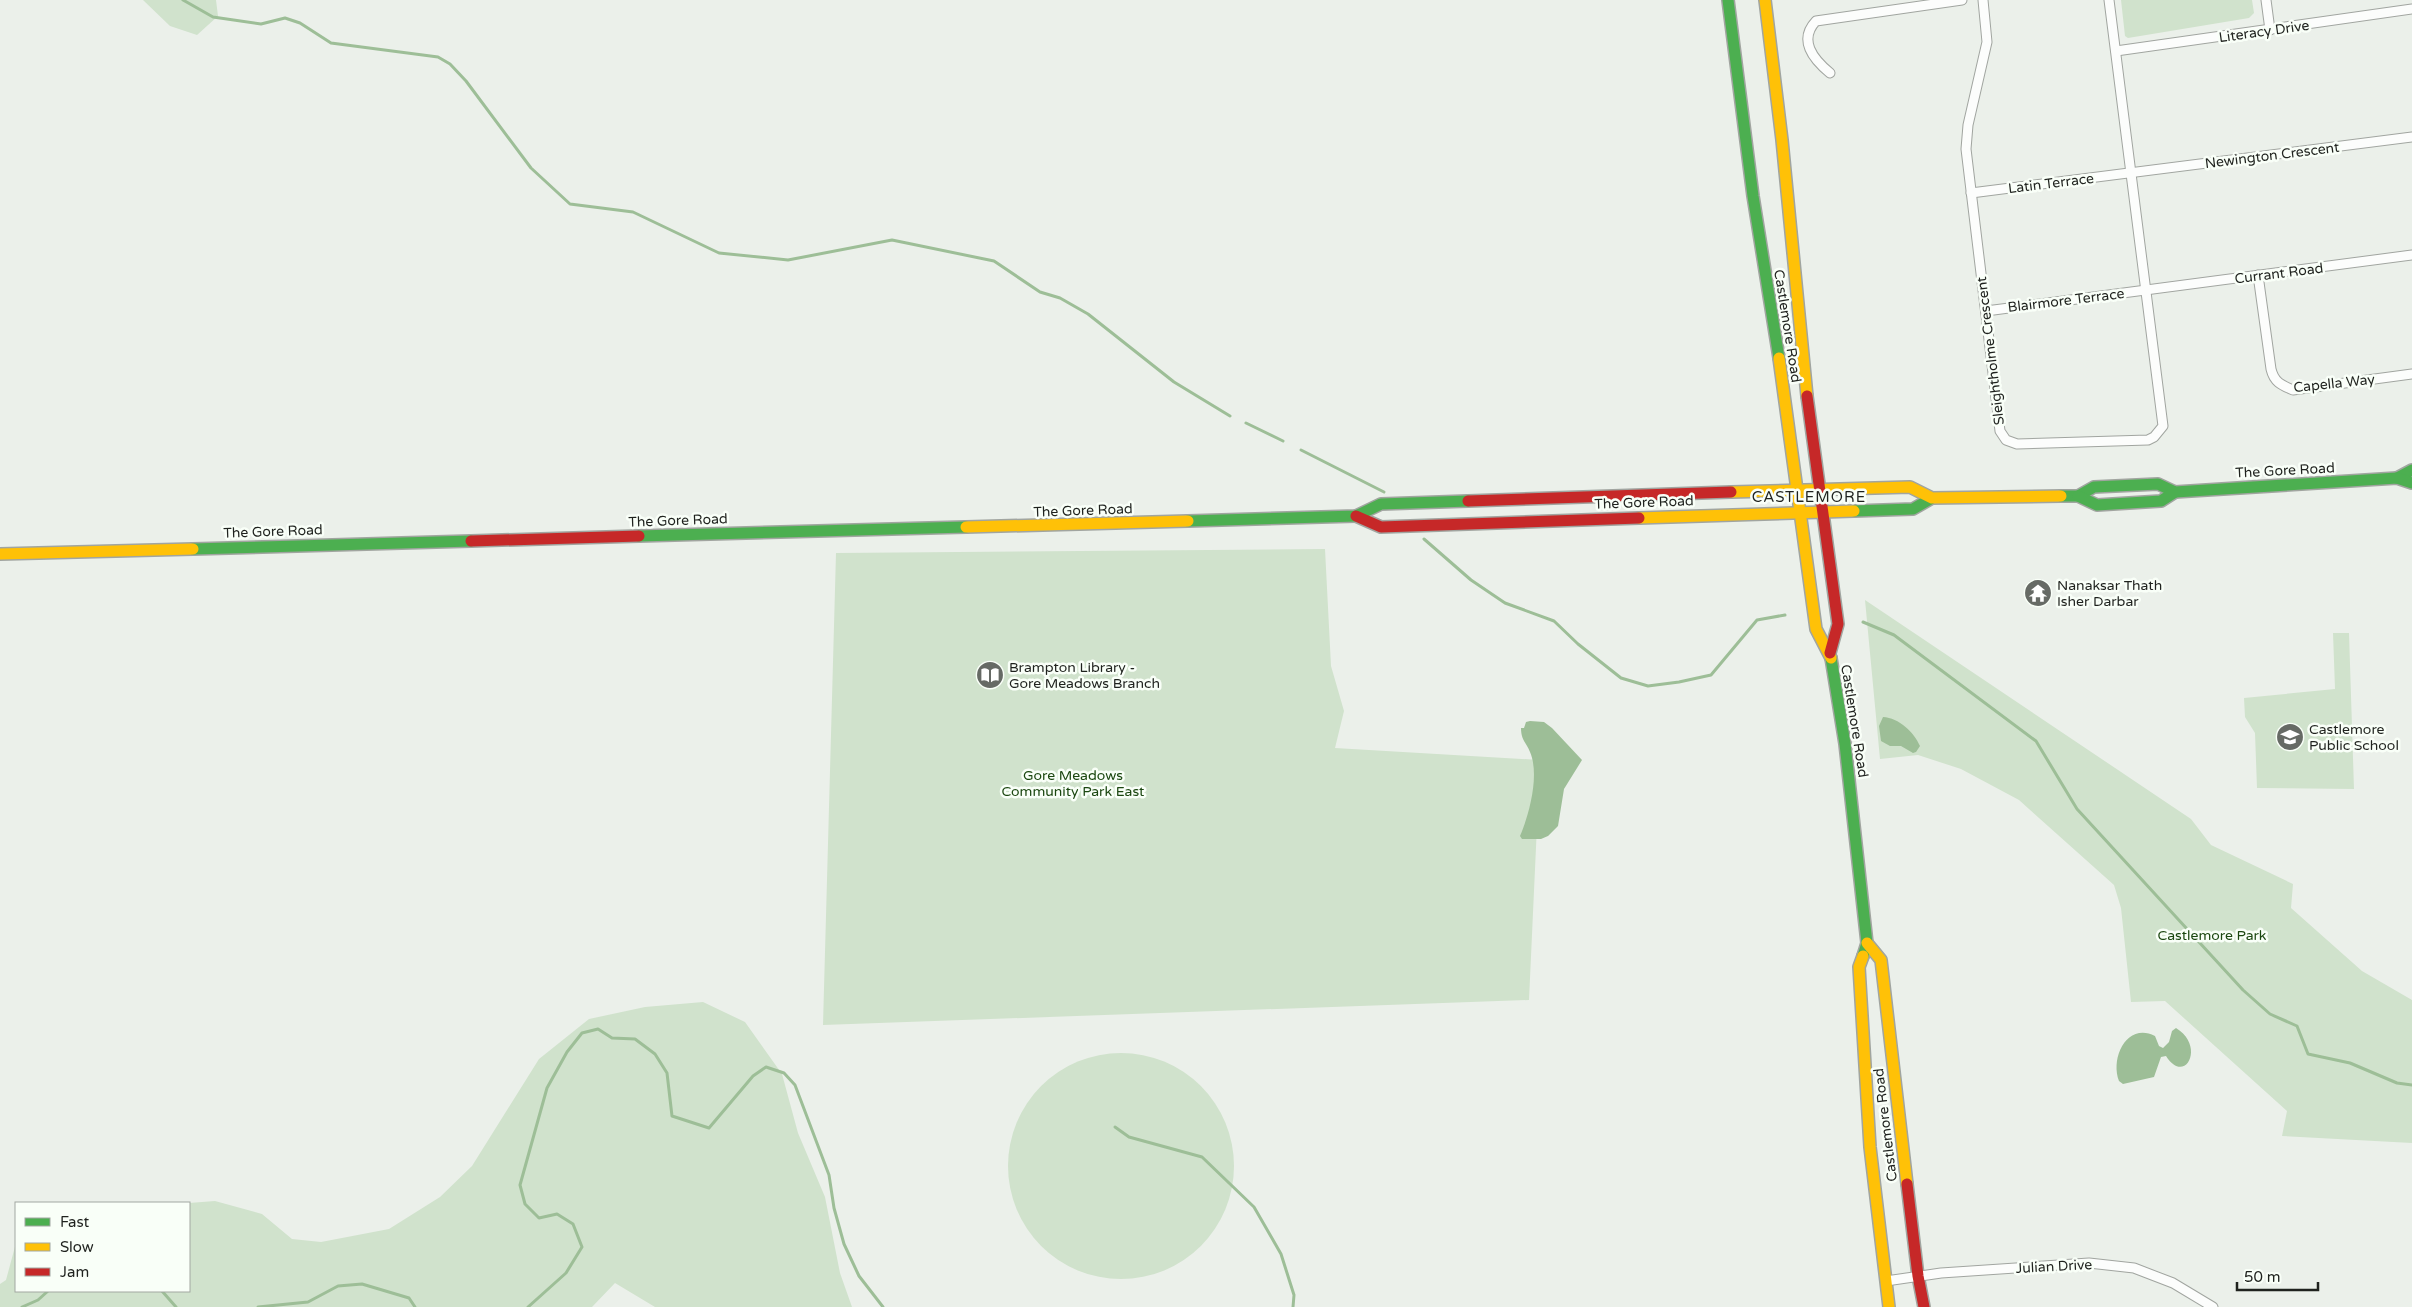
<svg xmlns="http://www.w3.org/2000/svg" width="2412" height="1307" viewBox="0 0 2412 1307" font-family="'Varela Round',sans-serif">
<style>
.green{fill:#d0e2cc}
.water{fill:#9dbe97}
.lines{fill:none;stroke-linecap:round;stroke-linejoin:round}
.stream{stroke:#9dbe97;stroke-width:3}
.street-casing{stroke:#a1a5a0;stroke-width:11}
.fast-casing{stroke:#a1a5a0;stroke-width:14}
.slow-casing{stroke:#a1a5a0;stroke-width:14}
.jam-casing{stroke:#a1a5a0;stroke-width:14}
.street{stroke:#fcfdfc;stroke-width:9}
.fast{stroke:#4caf50;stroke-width:11}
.slow{stroke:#ffc107;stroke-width:11}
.jam{stroke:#c62828;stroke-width:11}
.labels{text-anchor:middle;stroke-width:5;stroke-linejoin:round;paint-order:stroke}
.street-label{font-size:14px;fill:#1f221e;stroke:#f9fff8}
.poi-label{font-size:14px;fill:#1f221e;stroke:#f9fff8;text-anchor:start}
.park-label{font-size:14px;fill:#1b4710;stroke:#f9fff8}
.neighbourhood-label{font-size:15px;letter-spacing:1px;fill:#1f221e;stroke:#f9fff8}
</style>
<rect width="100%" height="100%" fill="#ebf0ea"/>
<g class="green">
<polygon points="143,0 216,0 218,16 197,35 170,26"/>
<polygon points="2121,0 2252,0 2254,13 2249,18 2128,38 2125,36"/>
<polygon points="1325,549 1331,666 1344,711 1335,748 1540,760 1529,1000 823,1025 836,553"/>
<polygon points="1865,600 2191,819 2211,845 2293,884 2291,908 2362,971 2412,1000 2412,1143 2282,1136 2287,1111 2165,1001 2131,1002 2121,908 2114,885 2019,800 1961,769 1918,755 1880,759"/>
<polygon points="2333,633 2349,633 2354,789 2257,788 2255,733 2245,717 2244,698 2335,689"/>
<polygon points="703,1002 745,1022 782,1074 798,1133 825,1197 840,1273 852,1307 655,1307 615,1283 592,1307 0,1307 0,1284 6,1280 16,1243 16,1291 189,1291 189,1203 215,1201 262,1214 292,1239 321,1242 389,1229 440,1197 472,1166 539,1059 589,1019 645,1007"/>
<circle cx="1121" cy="1166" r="113"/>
</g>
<g class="water">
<path d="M1883,717C1899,718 1914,732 1920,746L1916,752L1913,753L1901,746H1890L1881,741L1879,726Z"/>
<path d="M1530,721L1544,722L1552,728L1582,760L1564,789L1558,826L1548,836L1541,839H1522L1520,836C1529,815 1540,775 1530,752C1526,742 1521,740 1521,728H1524L1526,722Z"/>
<path d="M2176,1028C2206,1046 2185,1086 2166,1056L2161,1057L2154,1077L2123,1084L2119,1081C2110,1058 2127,1022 2155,1036L2159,1046L2163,1048L2169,1042L2172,1031Z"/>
</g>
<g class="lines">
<g class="stream">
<polyline points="183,0 213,17 261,24 285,18 300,23 331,43 438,57 450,64 466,81 531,168 570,204 633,212 719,253 788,260 892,240 994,261 1040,292 1060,298 1088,314 1174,382 1230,416"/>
<polyline points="1246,423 1283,441"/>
<polyline points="1301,450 1384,492"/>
<polyline points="1424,539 1471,580 1505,603 1554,621 1578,644 1621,678 1648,686 1679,682 1711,675 1757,620 1785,615"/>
<polyline points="1863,622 1894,635 2036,741 2077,809 2243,990 2270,1014 2297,1026 2308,1054 2350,1063 2397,1083 2412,1085"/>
<polyline points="1115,1127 1129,1137 1202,1157 1254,1207 1281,1254 1294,1295 1293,1307"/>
<polyline points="162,1291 176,1307"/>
<polyline points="22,1307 38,1300 48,1291"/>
<polyline points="258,1307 308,1302 338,1286 362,1284 409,1298 415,1307"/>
<polyline points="528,1307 566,1273 582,1247 573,1224 557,1214 539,1218 525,1204 520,1185 547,1088 567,1052 582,1033 598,1029 612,1038 635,1039 655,1054 667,1073 672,1116 709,1128 753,1076 766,1067 784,1073 795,1085 829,1175 834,1208 844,1244 859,1276 883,1307"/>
</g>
<g class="street-casing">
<g id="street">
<polyline points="1983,0 1987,42 1968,125 1966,149 2000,431 2006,440 2017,444 2148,440 2154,437 2163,426 2109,0"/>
<polyline points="2266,0 2270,30"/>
<polyline points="2116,51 2412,9"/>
<path d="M1830,73C1813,59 1798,40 1816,21L1962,0"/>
<polyline points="1971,193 2412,137"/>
<path d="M2258,275L2271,369C2274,382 2281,385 2293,390L2412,374"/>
<polyline points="1986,311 2412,255"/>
<polyline points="1886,1281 1941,1273 2089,1263 2134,1268 2173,1283 2213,1307"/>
</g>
</g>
<g class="fast-casing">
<g id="fast">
<polyline points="1728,0 1753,196 1779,358"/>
<polyline points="2397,478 2412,470"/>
<polyline points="2061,496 2078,496 2094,487 2158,484 2175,492 2397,478 2412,483"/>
<polyline points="2078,496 2097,505 2161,501 2175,492"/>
<polyline points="1854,511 1913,509 1932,498"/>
<polyline points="1188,521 1356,516 1381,504 1468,501"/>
<polyline points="639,536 966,527"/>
<polyline points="193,549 471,541"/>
<polyline points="1831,658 1845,744 1867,943 1863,956"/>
</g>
</g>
<g class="slow-casing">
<g id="slow">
<polyline points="1765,0 1782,140 1807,396"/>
<polyline points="1779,358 1816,629 1831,658"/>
<polyline points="1731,492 1910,487 1932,498 2061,496"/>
<polyline points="1639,518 1854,511"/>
<polyline points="966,527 1188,521"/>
<polyline points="0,554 193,549"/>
<polyline points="1867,943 1881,960 1907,1184"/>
<polyline points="1863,956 1859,967 1870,1147 1889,1307"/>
</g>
</g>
<g class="jam-casing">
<g id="jam">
<polyline points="1807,396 1838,624 1830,653"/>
<polyline points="1468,501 1731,492"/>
<polyline points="1356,516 1381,527 1639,518"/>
<polyline points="471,541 639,536"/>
<polyline points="1907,1184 1918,1276 1924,1307"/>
</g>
</g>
<use href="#street" class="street"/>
<use href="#fast" class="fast"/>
<use href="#slow" class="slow"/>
<use href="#jam" class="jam"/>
</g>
<defs>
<g id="temple-disc" transform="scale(1.4375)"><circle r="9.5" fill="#666a65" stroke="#f9fff8"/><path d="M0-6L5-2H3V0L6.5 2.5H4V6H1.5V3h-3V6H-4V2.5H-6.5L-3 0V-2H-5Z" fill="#fff"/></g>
<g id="library-disc" transform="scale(1.4375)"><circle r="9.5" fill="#666a65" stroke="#f9fff8"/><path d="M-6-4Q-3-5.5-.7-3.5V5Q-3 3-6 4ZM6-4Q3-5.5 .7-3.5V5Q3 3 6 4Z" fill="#fff"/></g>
<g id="school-disc" transform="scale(1.4375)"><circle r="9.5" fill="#666a65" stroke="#f9fff8"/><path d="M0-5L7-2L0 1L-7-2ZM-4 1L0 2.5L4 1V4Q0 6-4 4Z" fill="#fff"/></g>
</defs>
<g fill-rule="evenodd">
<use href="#temple-disc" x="2038" y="593"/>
<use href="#library-disc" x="990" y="675"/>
<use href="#school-disc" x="2290" y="737"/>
</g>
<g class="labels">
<g class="street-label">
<text transform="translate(2264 31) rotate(-8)" y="5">Literacy Drive</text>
<text transform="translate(2272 155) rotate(-7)" y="5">Newington Crescent</text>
<text transform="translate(2051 183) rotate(-7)" y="5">Latin Terrace</text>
<text transform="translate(2279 273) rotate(-7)" y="5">Currant Road</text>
<text transform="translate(2066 300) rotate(-7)" y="5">Blairmore Terrace</text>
<text transform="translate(1788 326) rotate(81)" y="5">Castlemore Road</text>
<text transform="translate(1990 351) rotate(-97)" y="5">Sleightholme Crescent</text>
<text transform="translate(2334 383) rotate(-6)" y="5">Capella Way</text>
<text transform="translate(2285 470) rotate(-3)" y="5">The Gore Road</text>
<text transform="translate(1644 502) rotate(-2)" y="5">The Gore Road</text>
<text transform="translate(1083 510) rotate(-2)" y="5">The Gore Road</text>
<text transform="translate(678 520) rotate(-2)" y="5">The Gore Road</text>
<text transform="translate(273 531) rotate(-2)" y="5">The Gore Road</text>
<text transform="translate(1855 721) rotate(81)" y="5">Castlemore Road</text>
<text transform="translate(1885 1125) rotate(-97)" y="5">Castlemore Road</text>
<text transform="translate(2054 1266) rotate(-3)" y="5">Julian Drive</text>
</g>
<g class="poi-label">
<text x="2057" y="590">Nanaksar Thath<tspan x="2057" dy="16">Isher Darbar</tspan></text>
<text x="1009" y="672">Brampton Library -<tspan x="1009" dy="16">Gore Meadows Branch</tspan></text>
<text x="2309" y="734">Castlemore<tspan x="2309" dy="16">Public School</tspan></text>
</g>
<g class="park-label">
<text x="1073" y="780">Gore Meadows<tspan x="1073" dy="16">Community Park East</tspan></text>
<text x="2212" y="940">Castlemore Park</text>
</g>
<g class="neighbourhood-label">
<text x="1809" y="502">CASTLEMORE</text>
</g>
</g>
<rect x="15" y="1202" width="175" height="90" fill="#f9fff8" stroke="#a2a7a1"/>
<rect x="25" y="1218" width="25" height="8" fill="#4caf50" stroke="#a2a7a1"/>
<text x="60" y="1227" font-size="15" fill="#1f221e">Fast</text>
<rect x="25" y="1243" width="25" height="8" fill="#ffc107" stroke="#a2a7a1"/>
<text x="60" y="1252" font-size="15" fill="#1f221e">Slow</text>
<rect x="25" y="1268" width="25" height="8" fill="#c62828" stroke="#a2a7a1"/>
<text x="60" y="1277" font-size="15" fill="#1f221e">Jam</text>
<path d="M2237 1282v8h81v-8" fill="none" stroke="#1f221e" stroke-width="2.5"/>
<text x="2244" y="1282" font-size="15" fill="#1f221e" stroke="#f9fff8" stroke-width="4" paint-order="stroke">50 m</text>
</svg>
